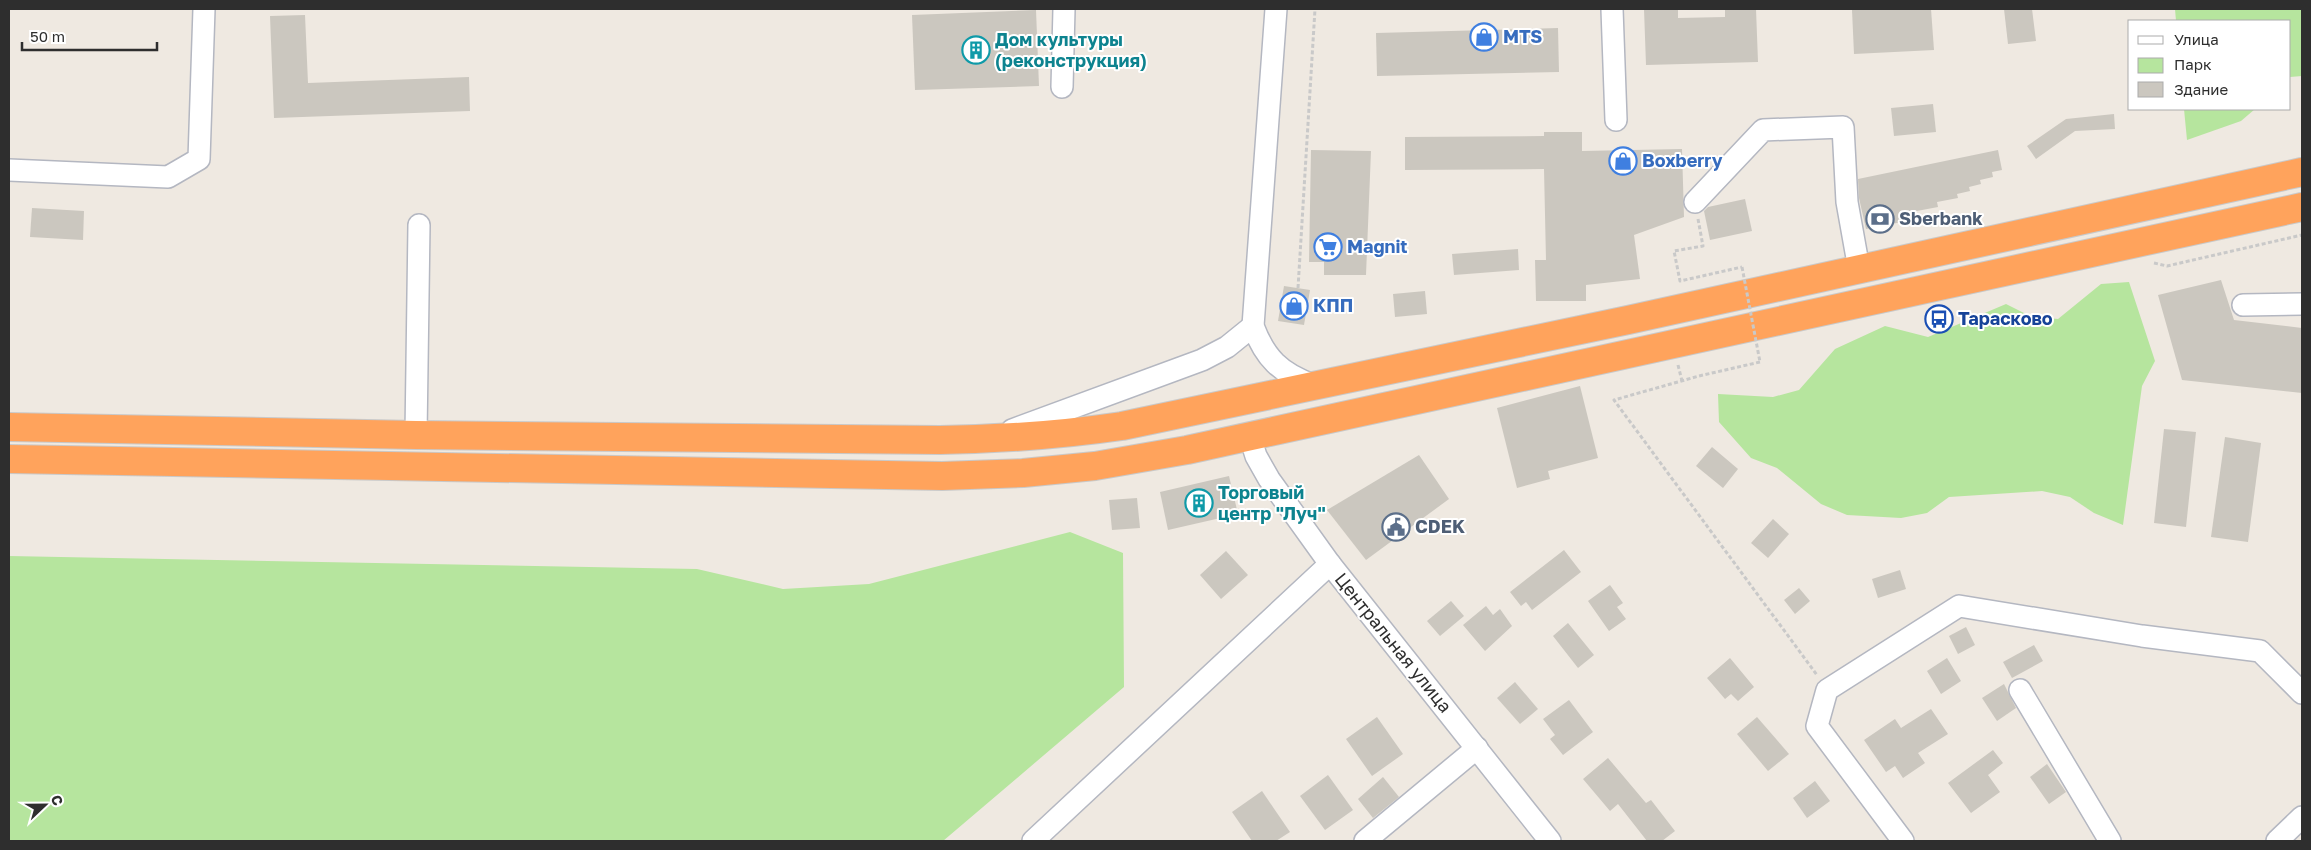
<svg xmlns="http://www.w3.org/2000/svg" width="2311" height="850" viewBox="0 0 2311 850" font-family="'Golos Text',sans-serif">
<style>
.green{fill:#b6e59e}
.building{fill:#cbc7bf}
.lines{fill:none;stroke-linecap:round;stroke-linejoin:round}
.minor-casing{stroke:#b4b7c1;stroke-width:24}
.highway-casing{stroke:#c9c9c9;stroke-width:30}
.path{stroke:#c9c9c9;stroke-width:3;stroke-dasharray:4 2.5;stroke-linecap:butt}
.minor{stroke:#fff;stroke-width:21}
.highway{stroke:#ffa35c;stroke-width:28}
.path-bridge{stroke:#c9c9c9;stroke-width:3;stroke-dasharray:4 2.5;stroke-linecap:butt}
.labels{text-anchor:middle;stroke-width:4;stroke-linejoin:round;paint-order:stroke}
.shop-label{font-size:18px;font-weight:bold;fill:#366cbe;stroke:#fff;text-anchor:start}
.culture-label{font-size:18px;font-weight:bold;fill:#0d838f;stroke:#fff;text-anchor:start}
.service-label{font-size:18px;font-weight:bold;fill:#4e5e75;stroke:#fff;text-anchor:start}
.transit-label{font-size:18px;font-weight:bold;fill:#164399;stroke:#fff;text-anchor:start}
.street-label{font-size:18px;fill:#2e2e2e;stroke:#fff}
</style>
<rect width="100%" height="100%" fill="#efe9e1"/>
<g class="green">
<polygon points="2175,9 2302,9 2302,76 2290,77 2290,21 2176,21"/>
<polygon points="2184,109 2255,109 2241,121 2187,140"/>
<polygon points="2129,282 2155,361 2142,386 2123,525 2094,513 2070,497 2042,491 1949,497 1927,513 1901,518 1847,515 1821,504 1777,468 1751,458 1719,422 1718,394 1773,397 1799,390 1835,349 1885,326 1928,337 2006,304 2030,316 2058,319 2101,284"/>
<polygon points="1070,532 1123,553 1124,687 943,841 9,841 9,556 697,569 783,589 869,584"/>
</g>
<g class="building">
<polygon points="1644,9 1678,9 1678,18 1725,17 1725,9 1756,9 1758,62 1646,65"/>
<polygon points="1931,9 1934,50 1854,54 1852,10"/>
<polygon points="2004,9 2032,9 2036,41 2008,44"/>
<polygon points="1036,10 1039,86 915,90 912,15"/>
<polygon points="305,15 308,83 469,77 470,111 274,118 270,16"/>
<polygon points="1558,28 1559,72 1377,76 1376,33"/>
<polygon points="1933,104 1936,132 1894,136 1891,108"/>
<polygon points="2114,114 2115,129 2075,131 2036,159 2027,146 2066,119"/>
<polygon points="1544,132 1582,132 1582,151 1682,149 1684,217 1634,235 1640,279 1586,285 1586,301 1536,301 1535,260 1546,260 1544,169 1405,170 1405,137 1544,136"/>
<polygon points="1311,150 1371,151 1366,275 1324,275 1324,262 1309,262"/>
<polygon points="1998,150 2002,170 1992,172 1993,177 1980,180 1981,184 1969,187 1970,191 1957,194 1958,198 1937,202 1938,207 1901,214 1902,222 1866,229 1859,198 1858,179"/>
<polygon points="1745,199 1752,231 1710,240 1704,211 1708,207"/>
<polygon points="32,208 84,211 83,240 30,237"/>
<polygon points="1518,249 1519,270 1454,275 1452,254"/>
<polygon points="2221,280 2234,320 2302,328 2302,393 2182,380 2158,295"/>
<polygon points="1284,286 1310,290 1304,325 1278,321"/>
<polygon points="1425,291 1427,314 1395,317 1393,294"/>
<polygon points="1580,386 1598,458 1548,471 1550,479 1517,488 1497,408"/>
<polygon points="2164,429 2196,432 2186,527 2154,523"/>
<polygon points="2225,437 2261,443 2248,542 2211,537"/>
<polygon points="1712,447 1738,469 1723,488 1696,466"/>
<polygon points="1419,455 1449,499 1366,560 1327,510"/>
<polygon points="1229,476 1238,514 1168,530 1160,492"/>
<polygon points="1137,498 1140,528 1112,530 1109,500"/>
<polygon points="1773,519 1789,534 1768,558 1751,543"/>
<polygon points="1564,550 1581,572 1532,610 1526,602 1521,606 1510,592"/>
<polygon points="1226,551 1248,575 1221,599 1200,575"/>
<polygon points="1900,570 1906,589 1878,598 1872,579"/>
<polygon points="1610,585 1623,603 1617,607 1626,619 1609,631 1588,601"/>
<polygon points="1799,588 1810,601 1795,614 1784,600"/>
<polygon points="1451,601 1464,616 1440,636 1427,621"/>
<polygon points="1486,606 1493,615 1500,609 1512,626 1485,651 1463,625"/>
<polygon points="1568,623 1594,655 1578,668 1553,636"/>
<polygon points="1966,627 1975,645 1958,654 1949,636"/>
<polygon points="2034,645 2043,661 2012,678 2003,662"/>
<polygon points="1730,658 1754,687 1738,701 1731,694 1725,699 1707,678"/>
<polygon points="1947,658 1961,681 1941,694 1927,671"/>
<polygon points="1515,682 1538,709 1520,724 1497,698"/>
<polygon points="2004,684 2016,708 1997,721 1982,698"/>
<polygon points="1569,700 1593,732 1563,755 1550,739 1555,735 1543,719"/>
<polygon points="1931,709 1948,734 1918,753 1925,763 1903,778 1895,766 1886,772 1864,740 1895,719 1901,728"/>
<polygon points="1377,717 1403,754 1372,776 1346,739"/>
<polygon points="1757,717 1789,754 1768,771 1737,734"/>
<polygon points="1993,750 2003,763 1988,775 2000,792 1971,813 1948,783"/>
<polygon points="1608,758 1646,803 1651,800 1675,831 1662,841 1647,841 1618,804 1610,811 1583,779"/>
<polygon points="2047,764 2066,792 2049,804 2030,777"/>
<polygon points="1328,775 1353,810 1325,830 1300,796"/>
<polygon points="1383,777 1399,797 1373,818 1358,799"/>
<polygon points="1815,781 1830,801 1807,818 1793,798"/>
<polygon points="1262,791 1290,832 1276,841 1252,841 1232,812"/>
</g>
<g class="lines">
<g class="minor-casing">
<g id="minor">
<path d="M1276,9L1253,326C1265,358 1280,373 1313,385"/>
<polyline points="1612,9 1616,120"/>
<polyline points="1062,87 1064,9"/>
<polyline points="9,170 168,177 199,159 204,9"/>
<polyline points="1695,202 1763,130 1843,127 1847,202 1859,269"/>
<polyline points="2243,305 2302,304"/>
<polyline points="1012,430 1202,360 1227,347 1253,326"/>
<polyline points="416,435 419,225"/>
<polyline points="1250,437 1256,456 1269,479 1330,564 1550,841"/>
<polyline points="2020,690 2110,841"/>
<polyline points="1033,841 1330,564"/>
<polyline points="1365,841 1477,748"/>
<polyline points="1903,841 1817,726 1827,690 1959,606 2142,636 2260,651 2302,693"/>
<polyline points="2277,841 2302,817"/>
</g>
</g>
<g class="highway-casing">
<g id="highway">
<path d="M9,427L416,435L940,440C1002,439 1060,435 1122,426L1628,320L2302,172"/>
<polyline points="9,459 942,476 1023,473 1095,466 1187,450 2302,207"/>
</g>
</g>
<g class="path">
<polyline points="1698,219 1703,246 1674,251 1680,281 1742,267"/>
<polyline points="2154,263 2167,266 2302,235"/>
<polyline points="1298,288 1315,9"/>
<polyline points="1760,362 1699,376 1614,400 1817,675"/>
<polyline points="1678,365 1682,381"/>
</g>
<use href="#minor" class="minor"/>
<use href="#highway" class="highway"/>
<polyline class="path-bridge" points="1742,267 1760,362"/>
</g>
<defs>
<g id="shop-ring" transform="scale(1.4375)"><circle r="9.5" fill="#fff" stroke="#3f7fe0" stroke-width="1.5"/><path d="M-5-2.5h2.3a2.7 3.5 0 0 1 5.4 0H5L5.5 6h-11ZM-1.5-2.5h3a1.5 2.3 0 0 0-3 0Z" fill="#3f7fe0"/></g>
<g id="building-ring" transform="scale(1.4375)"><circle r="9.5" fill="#fff" stroke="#0f9aa8" stroke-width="1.5"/><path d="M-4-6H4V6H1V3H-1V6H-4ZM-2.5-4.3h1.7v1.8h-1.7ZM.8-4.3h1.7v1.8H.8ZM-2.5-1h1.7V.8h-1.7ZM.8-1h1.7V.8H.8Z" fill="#0f9aa8"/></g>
<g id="bank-ring" transform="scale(1.4375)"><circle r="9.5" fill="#fff" stroke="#5c6f8a" stroke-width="1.5"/><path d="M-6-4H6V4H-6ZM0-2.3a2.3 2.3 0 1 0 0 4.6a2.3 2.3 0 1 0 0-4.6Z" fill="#5c6f8a"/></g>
<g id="supermarket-ring" transform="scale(1.4375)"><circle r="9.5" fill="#fff" stroke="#3f7fe0" stroke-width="1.5"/><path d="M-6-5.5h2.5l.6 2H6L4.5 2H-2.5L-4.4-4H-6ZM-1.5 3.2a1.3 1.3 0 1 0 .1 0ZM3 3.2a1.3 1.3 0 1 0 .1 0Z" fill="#3f7fe0"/></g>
<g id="bus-ring" transform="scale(1.4375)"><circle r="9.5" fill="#fff" stroke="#1a4fb4" stroke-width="1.5"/><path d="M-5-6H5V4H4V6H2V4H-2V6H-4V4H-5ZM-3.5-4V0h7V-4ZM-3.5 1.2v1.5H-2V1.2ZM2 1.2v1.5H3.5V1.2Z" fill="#1a4fb4"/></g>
<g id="civic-ring" transform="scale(1.4375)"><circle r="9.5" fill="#fff" stroke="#5c6f8a" stroke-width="1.5"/><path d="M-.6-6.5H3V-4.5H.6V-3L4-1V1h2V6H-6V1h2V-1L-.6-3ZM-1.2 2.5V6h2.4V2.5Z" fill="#5c6f8a"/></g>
</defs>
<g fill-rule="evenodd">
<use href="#shop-ring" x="1484" y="37"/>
<use href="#building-ring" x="976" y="50"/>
<use href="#shop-ring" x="1623" y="161"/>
<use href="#bank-ring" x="1880" y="219"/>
<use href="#supermarket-ring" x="1328" y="247"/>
<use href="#shop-ring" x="1294" y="306"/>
<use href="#bus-ring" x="1939" y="319"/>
<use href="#building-ring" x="1199" y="503"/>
<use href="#civic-ring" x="1396" y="527"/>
</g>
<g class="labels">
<g class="shop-label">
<text x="1503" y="43">MTS</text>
<text x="1642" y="167">Boxberry</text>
<text x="1347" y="253">Magnit</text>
<text x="1313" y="312">КПП</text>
</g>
<g class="culture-label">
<text x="995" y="46">Дом культуры<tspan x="995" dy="21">(реконструкция)</tspan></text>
<text x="1218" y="499">Торговый<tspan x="1218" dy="21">центр "Луч"</tspan></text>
</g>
<g class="service-label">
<text x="1899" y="225">Sberbank</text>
<text x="1415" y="533">CDEK</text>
</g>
<g class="transit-label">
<text x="1958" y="325">Тарасково</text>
</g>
<g class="street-label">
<text transform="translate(1393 643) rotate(51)" y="6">Центральная улица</text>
</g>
</g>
<rect width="2311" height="850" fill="none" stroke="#2e2e2e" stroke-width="20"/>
<rect x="2128" y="20" width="162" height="90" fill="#ffffff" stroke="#ababab"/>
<rect x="2138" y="36" width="25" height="8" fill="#ffffff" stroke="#ababab"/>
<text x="2174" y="45" font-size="15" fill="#2e2e2e">Улица</text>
<rect x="2138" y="58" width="25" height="15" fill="#b6e59e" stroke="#ababab"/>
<text x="2174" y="70" font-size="15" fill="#2e2e2e">Парк</text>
<rect x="2138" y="82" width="25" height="15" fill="#cbc7bf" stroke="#ababab"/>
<text x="2174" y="95" font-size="15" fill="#2e2e2e">Здание</text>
<g transform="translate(45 805) rotate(68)" stroke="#ffffff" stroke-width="4" paint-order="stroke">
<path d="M0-4L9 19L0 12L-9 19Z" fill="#2e2e2e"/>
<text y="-8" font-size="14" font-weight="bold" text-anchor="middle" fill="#2e2e2e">С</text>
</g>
<path d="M22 42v8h135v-8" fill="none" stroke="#2e2e2e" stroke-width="2.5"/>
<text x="30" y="42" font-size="15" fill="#2e2e2e" stroke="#ffffff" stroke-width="4" paint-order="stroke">50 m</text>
</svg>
